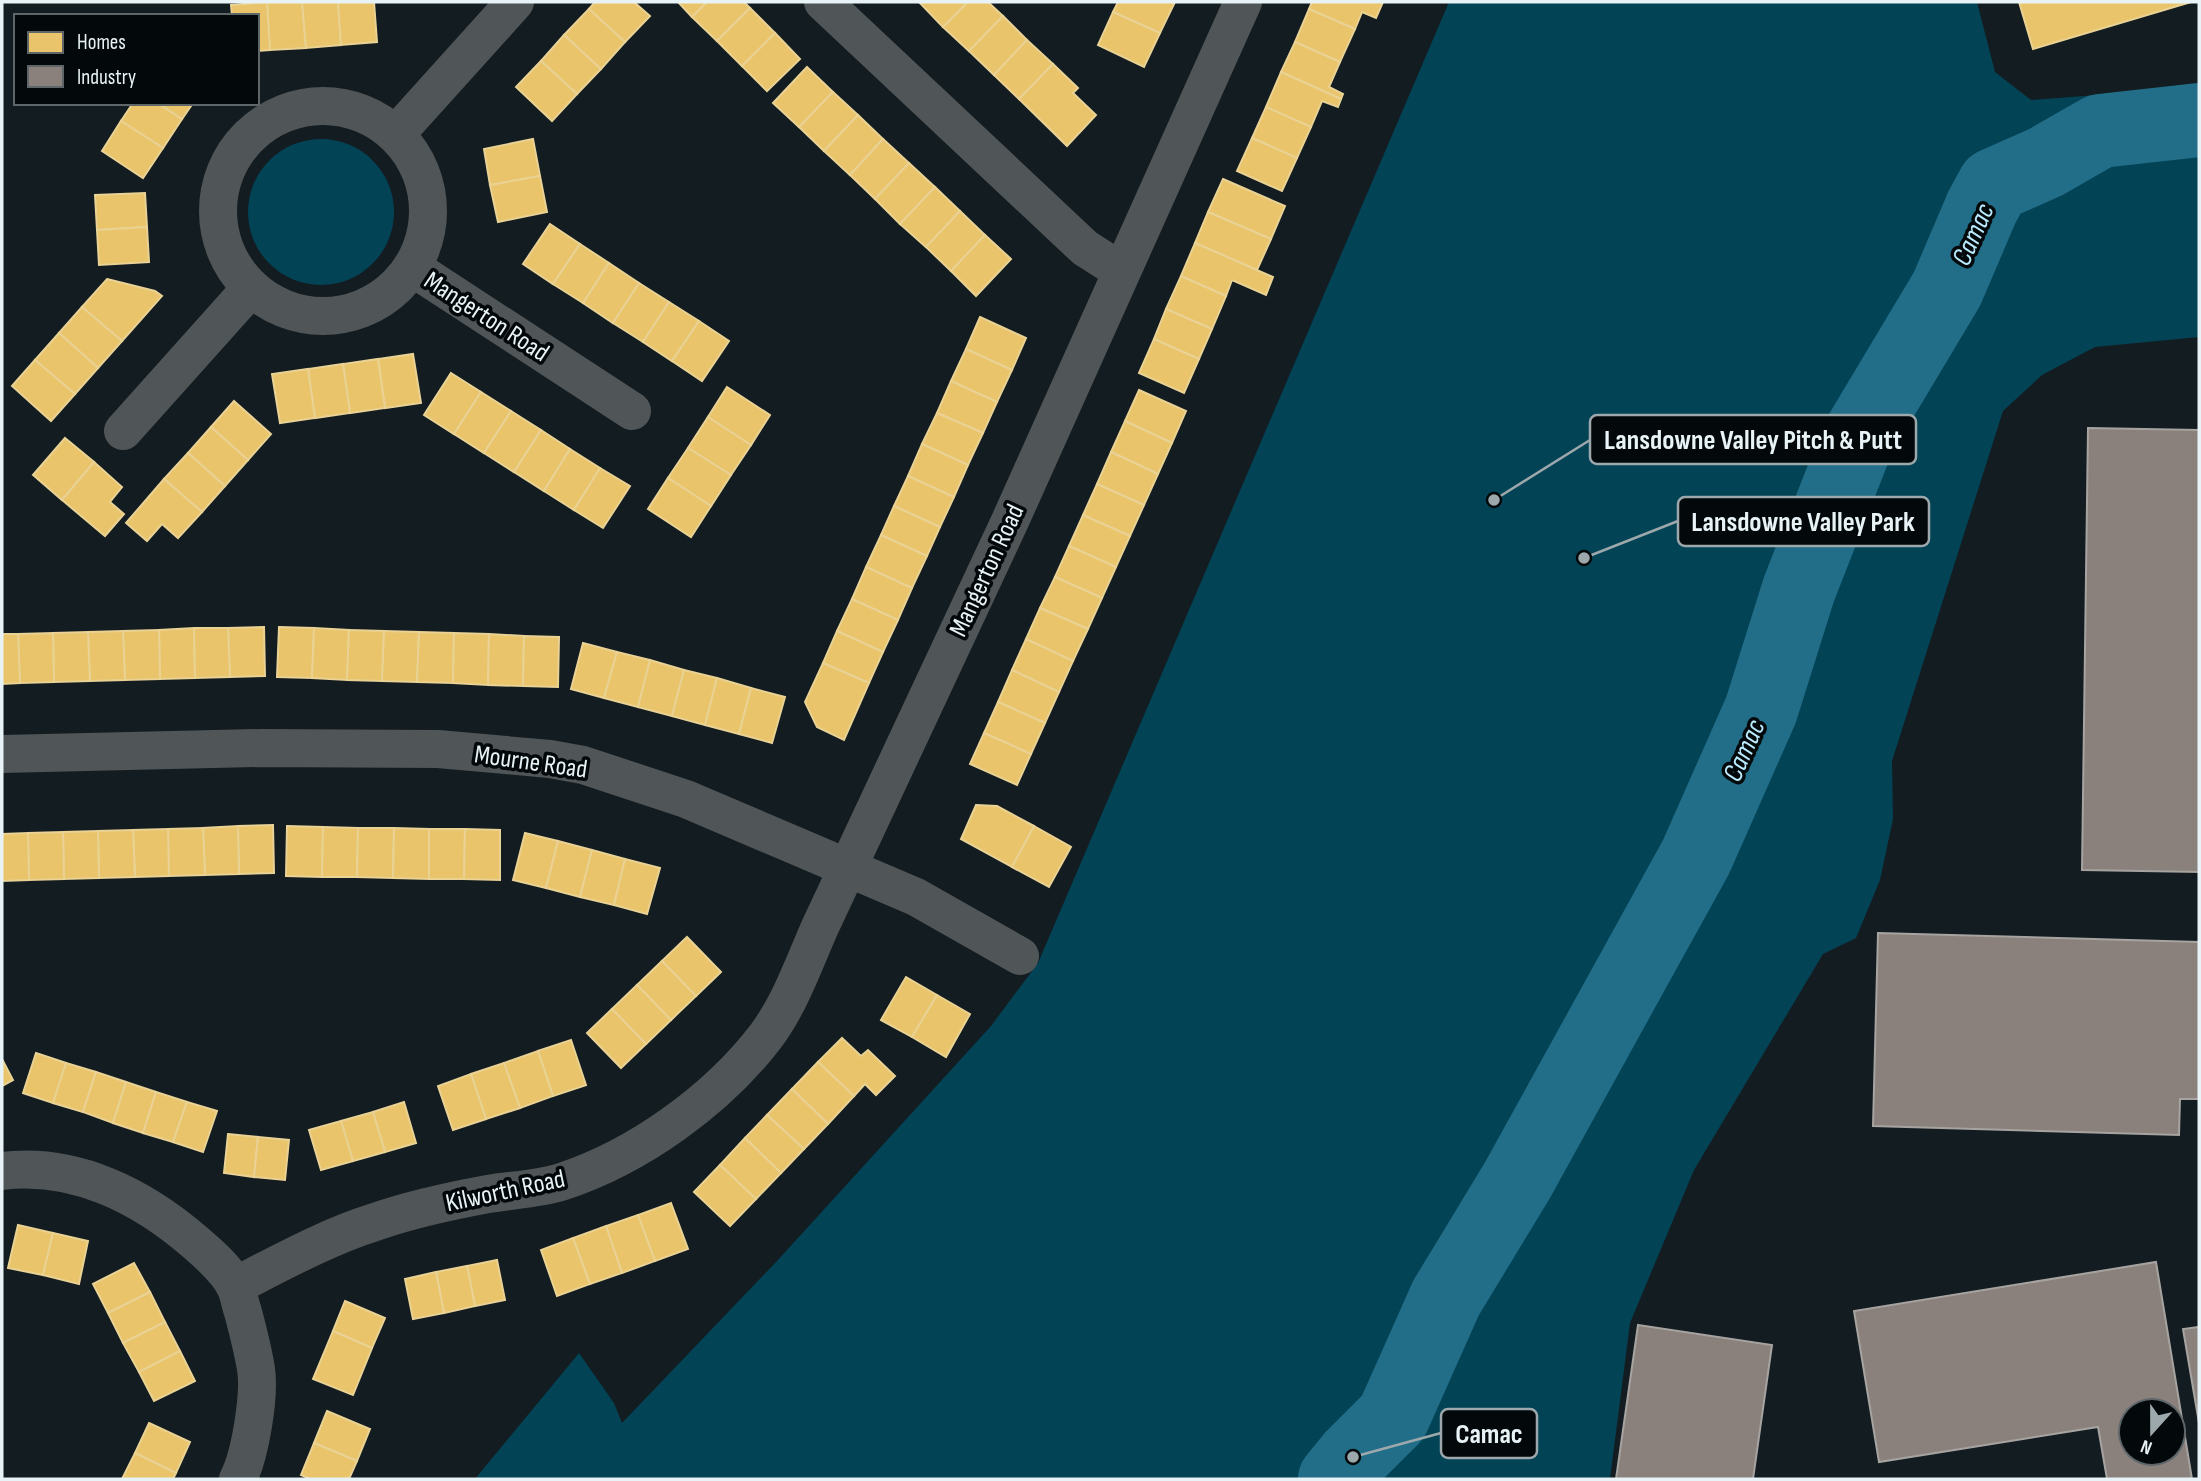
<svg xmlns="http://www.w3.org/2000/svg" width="2201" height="1481" viewBox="0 0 2201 1481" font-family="'Sofia Sans Condensed',sans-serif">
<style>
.green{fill:#034356}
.homes{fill:#e9c46a;stroke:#e9d294;stroke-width:2}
.industry{fill:#8a817c;stroke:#a6a3a1;stroke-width:2;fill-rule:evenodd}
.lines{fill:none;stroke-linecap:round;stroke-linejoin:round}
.river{stroke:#226d87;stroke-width:74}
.minor{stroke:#505557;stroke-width:38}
.labels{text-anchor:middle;stroke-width:7;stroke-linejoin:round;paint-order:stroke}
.street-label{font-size:26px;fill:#e8f3f7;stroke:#03080a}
.water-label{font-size:28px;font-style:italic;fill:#bbebff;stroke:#03080a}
.leader{fill:none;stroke:#9da8ac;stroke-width:2.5}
.callout-dot{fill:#9da8ac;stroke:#03080a;stroke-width:2.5}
.callout{fill:#03080a;stroke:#9da8ac;stroke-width:2.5}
.callout-label{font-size:28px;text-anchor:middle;font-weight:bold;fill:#e8f3f7}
</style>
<rect width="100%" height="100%" fill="#131c20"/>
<g class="green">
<polygon points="1449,2 1977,2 1995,72 2031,100 2199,87 2199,337 2095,347 2042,375 2003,411 1892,761 1893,819 1880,880 1856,938 1823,954 1694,1170 1630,1323 1610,1479 475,1479 579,1353 614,1403 622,1423 777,1261 991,1026 1038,963"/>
<circle cx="321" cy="212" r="73"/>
</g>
<g class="homes">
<polygon points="267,2 302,2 306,48 270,50"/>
<polygon points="267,2 270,50 257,51 257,16 232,16 231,5"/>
<polygon points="302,2 338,2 341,45 306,48"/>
<polygon points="338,2 374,2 377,42 341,45"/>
<polygon points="595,2 634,2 650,16 625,42 589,9"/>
<polygon points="678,2 707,2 692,17"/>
<polygon points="707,2 744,2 750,8 717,41 692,17"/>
<polygon points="919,2 968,2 943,27"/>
<polygon points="968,2 988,2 1003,16 969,51 943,27"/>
<polygon points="1118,2 1175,2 1160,33 1113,12"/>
<polygon points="1312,2 1383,2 1376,18 1362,12 1355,29 1309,9"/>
<polygon points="2019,2 2191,2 2033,49"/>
<polygon points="750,8 775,33 742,66 717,41"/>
<polygon points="589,9 625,42 601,69 564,35"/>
<polygon points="1309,9 1355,29 1340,62 1295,42"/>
<polygon points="1113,12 1160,33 1144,67 1098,45"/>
<polygon points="1003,16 1027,40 994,75 969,51"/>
<polygon points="775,33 800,59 767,91 742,66"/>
<polygon points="564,35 601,69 577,94 541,61"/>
<polygon points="1027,40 1053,64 1019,99 994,75"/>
<polygon points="1295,42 1340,62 1329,87 1343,94 1341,99 1281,72"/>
<polygon points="541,61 577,94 552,121 516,87"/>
<polygon points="1053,64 1078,88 1073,93 1096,115 1067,146 1019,99"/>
<polygon points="807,67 833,92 799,127 773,103"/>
<polygon points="1281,72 1341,99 1338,107 1322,101 1311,127 1266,107"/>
<polygon points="833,92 858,115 824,151 799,127"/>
<polygon points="133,103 158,103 182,119 163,148 121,121"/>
<polygon points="158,103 193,103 182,119"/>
<polygon points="1266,107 1311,127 1297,158 1252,138"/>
<polygon points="858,115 883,139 850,175 824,151"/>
<polygon points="121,121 163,148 143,178 102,151"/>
<polygon points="1252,138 1297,158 1282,191 1237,171"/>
<polygon points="533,139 540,176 490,185 484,149"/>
<polygon points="883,139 909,163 875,199 850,175"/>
<polygon points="909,163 935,187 900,224 875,199"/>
<polygon points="540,176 547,212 498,222 490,185"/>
<polygon points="1223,179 1285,206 1271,239 1208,212"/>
<polygon points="935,187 960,211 926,247 900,224"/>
<polygon points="145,193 147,227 97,230 95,195"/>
<polygon points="960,211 985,235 951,271 926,247"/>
<polygon points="1208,212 1271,239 1257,270 1195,243"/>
<polygon points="550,224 580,244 553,284 523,264"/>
<polygon points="147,227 149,262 99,265 97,230"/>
<polygon points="985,235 1011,259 976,296 951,271"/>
<polygon points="1195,243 1273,277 1266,295 1232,280 1226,296 1181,276"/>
<polygon points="580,244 609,263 583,303 553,284"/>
<polygon points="609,263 639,283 613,323 583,303"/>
<polygon points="1181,276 1226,296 1212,329 1166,309"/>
<polygon points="107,279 155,291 162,296 122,341 82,307"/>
<polygon points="639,283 669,302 643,342 613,323"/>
<polygon points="669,302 699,321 672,361 643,342"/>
<polygon points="82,307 122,341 98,368 59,333"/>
<polygon points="1166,309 1212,329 1199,359 1154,339"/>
<polygon points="980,317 1026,338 1012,370 966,349"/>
<polygon points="699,321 729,341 702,381 672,361"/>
<polygon points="59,333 98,368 75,394 35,360"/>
<polygon points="1154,339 1199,359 1184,393 1139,373"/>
<polygon points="966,349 1012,370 997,402 951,381"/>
<polygon points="413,354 421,403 385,408 378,359"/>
<polygon points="378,359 385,408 350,413 343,364"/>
<polygon points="35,360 75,394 51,421 12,386"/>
<polygon points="343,364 350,413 315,418 308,369"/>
<polygon points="308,369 315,418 280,423 272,374"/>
<polygon points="451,373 481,392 454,434 424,415"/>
<polygon points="951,381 997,402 983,433 937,413"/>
<polygon points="727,387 770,415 751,445 708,417"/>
<polygon points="1139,390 1186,411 1172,443 1125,421"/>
<polygon points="481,392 511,411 484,453 454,434"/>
<polygon points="234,401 271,434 248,460 211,427"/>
<polygon points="511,411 541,430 514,472 484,453"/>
<polygon points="937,413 983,433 968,465 922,444"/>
<polygon points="708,417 751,445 731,475 688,448"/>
<polygon points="1125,421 1172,443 1158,474 1111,452"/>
<polygon points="211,427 248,460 225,486 188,453"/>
<polygon points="541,430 570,449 544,491 514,472"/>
<polygon points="65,438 94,462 62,500 33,475"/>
<polygon points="922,444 968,465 954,497 908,476"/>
<polygon points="688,448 731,475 711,506 668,478"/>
<polygon points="570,449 600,468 574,510 544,491"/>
<polygon points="1111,452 1158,474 1144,505 1097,484"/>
<polygon points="188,453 225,486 202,512 164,479"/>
<polygon points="94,462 122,487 110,502 124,514 105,536 62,500"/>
<polygon points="600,468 630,486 603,528 574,510"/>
<polygon points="908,476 954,497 940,527 894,506"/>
<polygon points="668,478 711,506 691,537 648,509"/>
<polygon points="164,479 202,512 178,538 162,524 147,541 126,523"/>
<polygon points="1097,484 1144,505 1130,536 1083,515"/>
<polygon points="894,506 940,527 927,556 881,535"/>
<polygon points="1083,515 1130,536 1116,567 1069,546"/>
<polygon points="881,535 927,556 912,588 866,567"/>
<polygon points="1069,546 1116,567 1102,598 1055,577"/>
<polygon points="866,567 912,588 898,620 852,599"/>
<polygon points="1055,577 1102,598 1088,629 1040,608"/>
<polygon points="852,599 898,620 883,652 837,631"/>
<polygon points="1040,608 1088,629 1073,661 1026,639"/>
<polygon points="264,627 265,676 230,677 228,628"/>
<polygon points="279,627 314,628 312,678 277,677"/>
<polygon points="194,628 195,678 160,679 159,630"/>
<polygon points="194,628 228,628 230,677 195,678"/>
<polygon points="314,628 349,630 347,680 312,678"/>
<polygon points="159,630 160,679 125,680 123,631"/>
<polygon points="349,630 384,631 382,681 347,680"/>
<polygon points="123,631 125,680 90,681 88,632"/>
<polygon points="384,631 419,632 417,682 382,681"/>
<polygon points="837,631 883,652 869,683 823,663"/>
<polygon points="88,632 90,681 54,682 53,633"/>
<polygon points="419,632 454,633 453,683 417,682"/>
<polygon points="53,633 54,682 20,683 18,634"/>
<polygon points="454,633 489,634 488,685 453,683"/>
<polygon points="2,634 18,634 20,683 2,684"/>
<polygon points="489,634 524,636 523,686 488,685"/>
<polygon points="524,636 559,637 558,687 523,686"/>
<polygon points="1026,639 1073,661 1059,692 1012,670"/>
<polygon points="583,643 617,652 604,698 571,689"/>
<polygon points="617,652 650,660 638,707 604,698"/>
<polygon points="650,660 684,670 672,716 638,707"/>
<polygon points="823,663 869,683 844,740 817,727 805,702"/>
<polygon points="684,670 717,678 705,725 672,716"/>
<polygon points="1012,670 1059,692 1045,723 998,702"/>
<polygon points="717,678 751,688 739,734 705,725"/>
<polygon points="751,688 785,697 772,743 739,734"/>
<polygon points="998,702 1045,723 1031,754 984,733"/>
<polygon points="984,733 1031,754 1017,785 970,764"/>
<polygon points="976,805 997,806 1034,826 1012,867 961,839"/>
<polygon points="273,825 274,873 239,874 238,826"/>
<polygon points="238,826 239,874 205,875 203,828"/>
<polygon points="287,826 323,827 322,877 286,876"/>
<polygon points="1034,826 1071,847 1049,887 1012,867"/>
<polygon points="323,827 358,828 357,877 322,877"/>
<polygon points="203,828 205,875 169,876 168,829"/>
<polygon points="358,828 394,828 393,878 357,877"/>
<polygon points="394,828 429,829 429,879 393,878"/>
<polygon points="168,829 169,876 135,877 133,830"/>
<polygon points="429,829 465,829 464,879 429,879"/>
<polygon points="465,829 500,830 500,880 464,879"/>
<polygon points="133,830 135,877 99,878 98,831"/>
<polygon points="98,831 99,878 64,879 63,832"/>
<polygon points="63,832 64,879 29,880 28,833"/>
<polygon points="28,833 29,880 2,881 2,834"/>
<polygon points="525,833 558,841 546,888 513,880"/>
<polygon points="558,841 592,850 580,897 546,888"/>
<polygon points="592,850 625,859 614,905 580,897"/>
<polygon points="625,859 660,868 647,914 614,905"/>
<polygon points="687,937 721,972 696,996 662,961"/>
<polygon points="662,961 696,996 671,1020 637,985"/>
<polygon points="906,977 937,995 912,1037 881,1020"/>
<polygon points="637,985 671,1020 646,1044 612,1009"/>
<polygon points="937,995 970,1014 946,1057 912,1037"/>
<polygon points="612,1009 646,1044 621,1068 587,1033"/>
<polygon points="842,1038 861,1056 868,1050 895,1076 876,1095 865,1084 854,1096 818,1062"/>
<polygon points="571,1040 586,1085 553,1096 538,1051"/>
<polygon points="538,1051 553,1096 520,1108 504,1063"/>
<polygon points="36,1053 66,1063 53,1103 23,1093"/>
<polygon points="2,1059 13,1080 2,1086"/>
<polygon points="818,1062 854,1096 828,1124 792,1089"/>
<polygon points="66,1063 96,1072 83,1112 53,1103"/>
<polygon points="504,1063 520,1108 486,1119 471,1074"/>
<polygon points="96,1072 126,1082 113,1123 83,1112"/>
<polygon points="471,1074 486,1119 453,1130 438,1086"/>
<polygon points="126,1082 156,1092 143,1133 113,1123"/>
<polygon points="792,1089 828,1124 804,1149 767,1115"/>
<polygon points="156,1092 187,1102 173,1142 143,1133"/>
<polygon points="187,1102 217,1111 203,1152 173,1142"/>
<polygon points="404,1102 416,1143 385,1152 373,1112"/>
<polygon points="373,1112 385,1152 353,1161 341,1121"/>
<polygon points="767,1115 804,1149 781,1173 745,1138"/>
<polygon points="341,1121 353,1161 321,1170 309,1130"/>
<polygon points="228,1134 258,1137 254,1177 224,1173"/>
<polygon points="258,1137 289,1140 285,1180 254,1177"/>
<polygon points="745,1138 781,1173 756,1199 720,1165"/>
<polygon points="720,1165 756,1199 730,1226 694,1192"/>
<polygon points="671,1203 688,1249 655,1261 638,1215"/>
<polygon points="638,1215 655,1261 622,1273 606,1226"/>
<polygon points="18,1225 53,1233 43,1275 8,1268"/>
<polygon points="606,1226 622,1273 590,1284 573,1238"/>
<polygon points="53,1233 88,1241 79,1284 43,1275"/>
<polygon points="573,1238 590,1284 557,1296 541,1250"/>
<polygon points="497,1260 505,1300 475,1306 467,1266"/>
<polygon points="134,1263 150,1292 108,1313 93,1284"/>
<polygon points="467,1266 475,1306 444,1313 436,1272"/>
<polygon points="436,1272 444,1313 413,1319 405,1279"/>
<polygon points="150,1292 165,1322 123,1343 108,1313"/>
<polygon points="345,1301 385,1318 372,1348 333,1331"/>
<polygon points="165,1322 180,1351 139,1372 123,1343"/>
<polygon points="333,1331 372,1348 353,1395 313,1379"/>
<polygon points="180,1351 195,1381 154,1401 139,1372"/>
<polygon points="327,1411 370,1429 357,1461 314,1443"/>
<polygon points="149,1423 190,1442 176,1473 135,1453"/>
<polygon points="314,1443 357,1461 349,1479 310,1479 301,1475"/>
<polygon points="135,1453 176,1473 173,1479 122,1479"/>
</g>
<g class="industry">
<polygon points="2088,428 2199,430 2199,872 2082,870"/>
<polygon points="1878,933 2199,942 2199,1099 2180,1099 2179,1135 1873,1126"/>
<path d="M2156,1262L2192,1479H2107L2098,1427L1879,1462L1854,1311ZM2131,1411H2173V1453H2131Z"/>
<polygon points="1638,1325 1772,1345 1753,1479 1616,1479"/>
<polygon points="2199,1327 2199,1423 2183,1329"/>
</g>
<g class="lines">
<polyline class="river" points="1335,1479 1353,1457 1393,1417 1446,1298 1517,1181 1696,857 1761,710 1799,589 1859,436 1947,289 1982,207 1994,185 2046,162 2100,131 2199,120"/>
<g class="minor">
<polyline points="823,2 1085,248 1121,271"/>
<circle cx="323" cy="211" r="105"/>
<polyline points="396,134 515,2"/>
<polyline points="413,268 632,411"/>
<polyline points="123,431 251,288"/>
<polyline points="2,754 261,748 438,749 550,759 583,765 686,799 916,897 1020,956"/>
<path d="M2,1171C75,1162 142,1196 196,1243C210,1255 227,1270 235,1286C239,1294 240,1304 243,1312C248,1331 253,1350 256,1369C260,1396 250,1456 238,1479"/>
<path d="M235,1286C280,1263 327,1237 375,1222C412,1209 450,1201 488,1194C512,1190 539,1189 561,1182C638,1157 717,1100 766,1036C790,1004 804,963 820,927L1010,521L1243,2"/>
</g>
</g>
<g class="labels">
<g class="street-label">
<text transform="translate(487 316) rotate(33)" y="9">Mangerton Road</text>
<text transform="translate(986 570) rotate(-65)" y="9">Mangerton Road</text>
<text transform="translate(531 761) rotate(8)" y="9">Mourne Road</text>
<text transform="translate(505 1190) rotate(-12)" y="9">Kilworth Road</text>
</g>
<g class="water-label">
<text transform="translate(1972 234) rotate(-66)" y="10">Camac</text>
<text transform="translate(1743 750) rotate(-66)" y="10">Camac</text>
</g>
</g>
<path class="leader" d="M1494 500L1590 440M1584 558L1678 521M1353 1457L1441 1433"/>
<g class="callout-dot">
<circle cx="1494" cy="500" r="7"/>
<circle cx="1584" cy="558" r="7"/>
<circle cx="1353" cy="1457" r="7"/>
</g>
<g class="callout">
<rect x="1590" y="415" width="326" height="49" rx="7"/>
<rect x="1678" y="497" width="251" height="49" rx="7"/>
<rect x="1441" y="1409" width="96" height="49" rx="7"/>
</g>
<g class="callout-label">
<text x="1753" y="449">Lansdowne Valley Pitch &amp; Putt</text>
<text x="1803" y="531">Lansdowne Valley Park</text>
<text x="1489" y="1443">Camac</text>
</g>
<rect width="2201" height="1481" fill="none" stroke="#e8f3f7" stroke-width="7"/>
<rect x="14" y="14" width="245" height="91" fill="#03080a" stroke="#5f6669" stroke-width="2"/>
<rect x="28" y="32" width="35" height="21" fill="#e9c46a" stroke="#5f6669" stroke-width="2"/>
<text x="77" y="49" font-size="21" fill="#e8f3f7">Homes</text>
<rect x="28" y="66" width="35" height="21" fill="#8a817c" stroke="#5f6669" stroke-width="2"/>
<text x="77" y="84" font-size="21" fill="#e8f3f7">Industry</text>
<g transform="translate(2152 1432) rotate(201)"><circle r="33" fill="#03080a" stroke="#5f6669" stroke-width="2"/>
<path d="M0-5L12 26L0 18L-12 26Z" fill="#9da8ac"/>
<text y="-10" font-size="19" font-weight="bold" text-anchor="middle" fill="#e8f3f7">N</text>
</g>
</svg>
